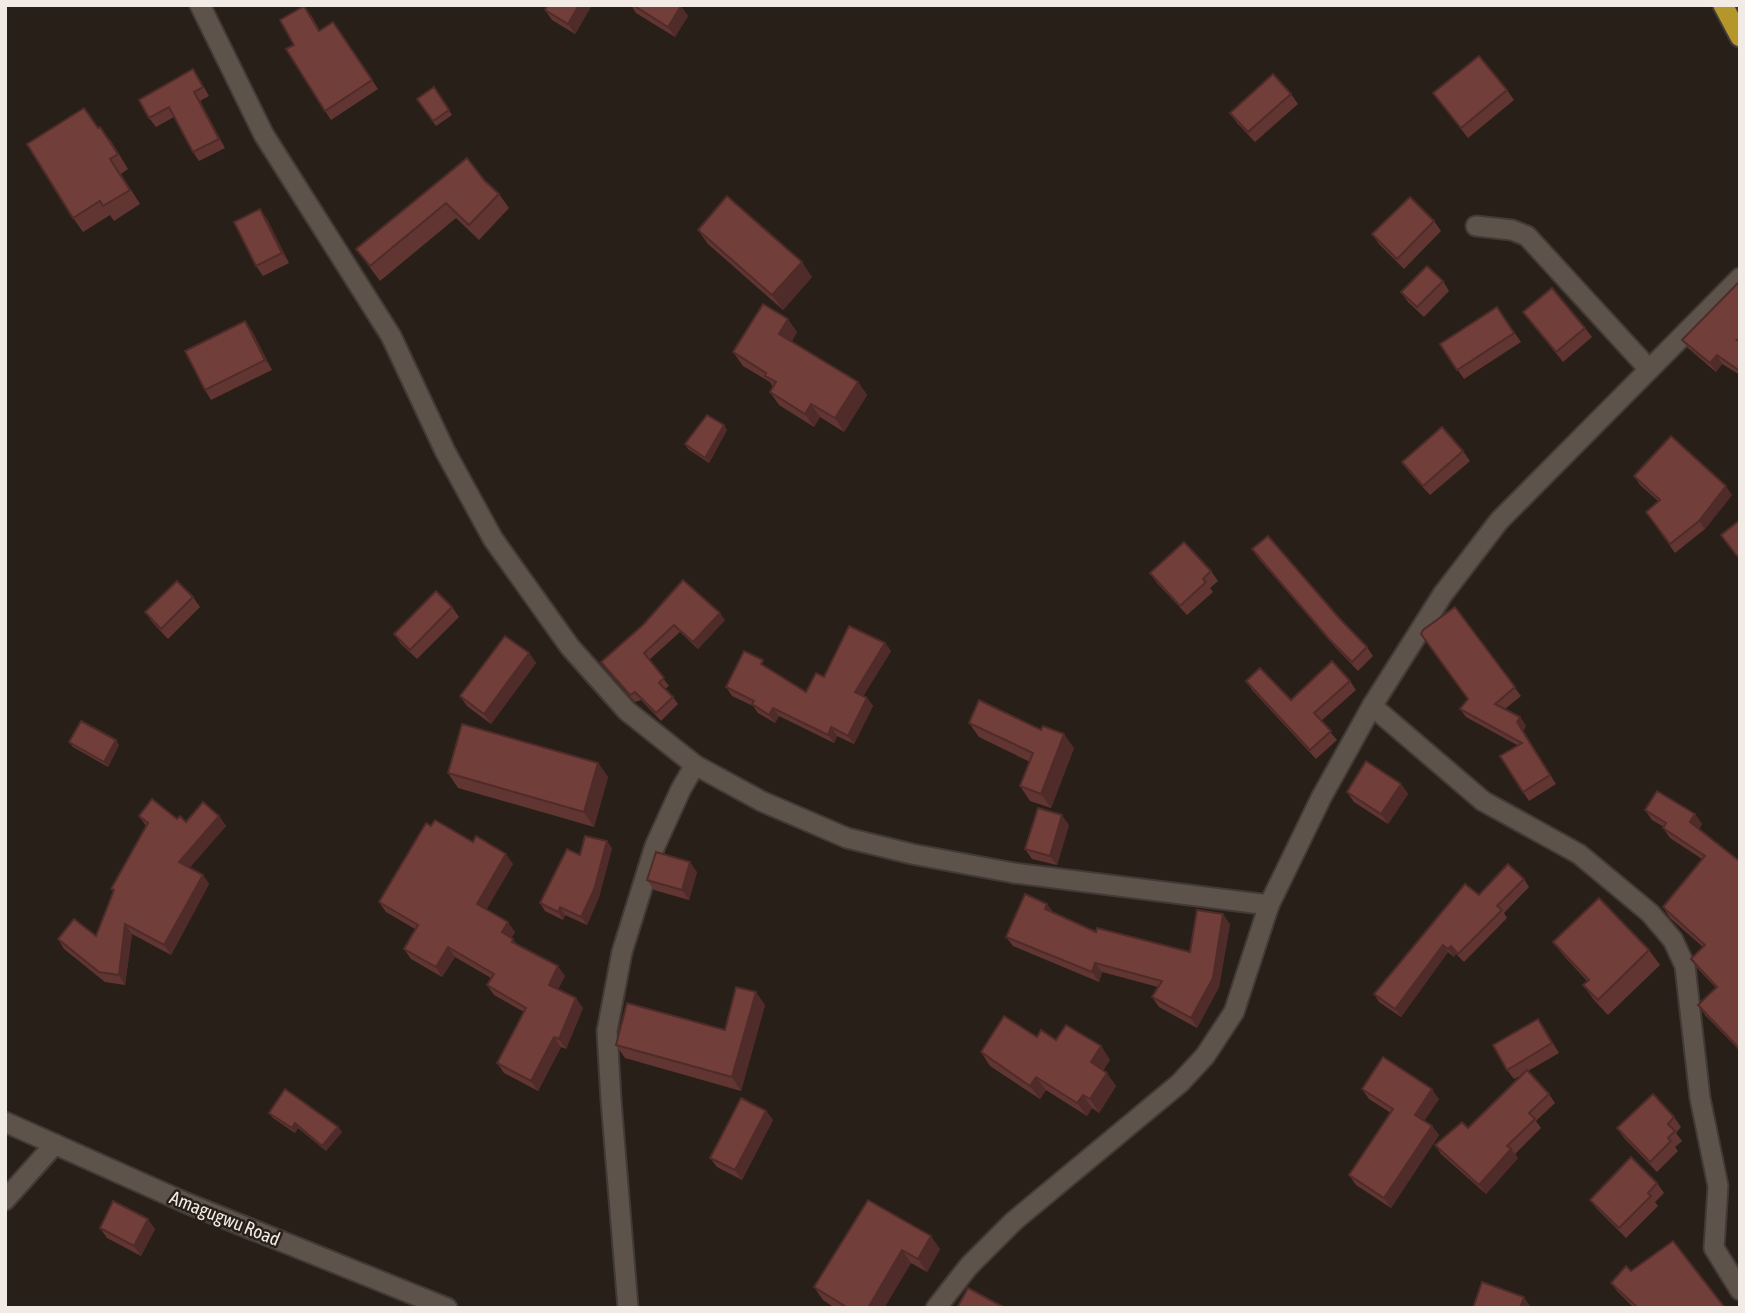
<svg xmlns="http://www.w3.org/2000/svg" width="1745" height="1313" viewBox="0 0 1745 1313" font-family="'Asap Condensed',sans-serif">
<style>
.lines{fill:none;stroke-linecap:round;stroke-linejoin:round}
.minor-casing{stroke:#423a36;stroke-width:23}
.trunk-casing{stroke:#423a36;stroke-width:23}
.minor{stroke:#5e534b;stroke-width:19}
.trunk{stroke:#b4962b;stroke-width:19}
.wall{fill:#613532}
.shaded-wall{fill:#4f2b29}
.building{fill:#713e3a;stroke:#4f2b29;stroke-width:2}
.labels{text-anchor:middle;stroke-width:5;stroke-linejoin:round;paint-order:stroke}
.street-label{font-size:19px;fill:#f1eae5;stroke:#281f18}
</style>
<rect width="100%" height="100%" fill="#281f18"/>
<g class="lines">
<g class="minor-casing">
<g id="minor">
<polyline points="200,5 264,135 391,336 445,451 493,539 570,647 627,711 695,765 761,801 847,838 912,854 1014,873 1269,905"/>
<polyline points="1476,226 1512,230 1527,236 1648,368"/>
<polyline points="1372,706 1483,801 1579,854 1650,913 1673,940 1685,966 1700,1098 1718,1186 1714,1248 1740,1290"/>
<polyline points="5,1122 184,1202 447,1308"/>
<polyline points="5,1200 55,1144"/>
<polyline points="628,1308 611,1100 607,1031 622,952 655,846 681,789 695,765"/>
<polyline points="936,1308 969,1266 1014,1221 1180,1083 1205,1056 1234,1012 1269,905 1321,798 1372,706 1443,594 1499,521 1740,278"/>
</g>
</g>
<g class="trunk-casing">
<polyline id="trunk" points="1723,5 1740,37"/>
</g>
<use href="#minor" class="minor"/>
<use href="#trunk" class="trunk"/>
</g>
<g class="wall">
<polygon points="592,5 575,34 552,20 545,10"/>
<polygon points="631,5 680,5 688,16 675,37 636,13"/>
<polygon points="311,15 320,31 333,22 378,89 331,120 325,111 294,45"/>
<polygon points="199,78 209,96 200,101 225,148 199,161 193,152 174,117 156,127 149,118"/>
<polygon points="434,87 452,115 436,126 417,99"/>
<polygon points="1507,90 1514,100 1468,138 1433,93"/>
<polygon points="1291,94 1298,104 1255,142 1237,123 1230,113"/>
<polygon points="98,128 111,141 128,169 121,174 140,204 114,221 110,215 83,232 73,218"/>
<polygon points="484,180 499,194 509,208 479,240 456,218 380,281 356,249"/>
<polygon points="267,219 289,263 263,276 256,266"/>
<polygon points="1434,221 1441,231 1404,269 1379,244 1372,234"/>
<polygon points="698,230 812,277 783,310 708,244"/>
<polygon points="1443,281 1449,291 1424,317 1408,302 1401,292"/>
<polygon points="1740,281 1740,375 1722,364 1716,372 1688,348 1682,340"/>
<polygon points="1497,307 1521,342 1464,379 1440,344"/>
<polygon points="1523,312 1585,328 1592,337 1563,362"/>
<polygon points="252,331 272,370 211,400 205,390"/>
<polygon points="797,332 792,341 858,382 867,395 844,432 820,417 814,427 779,405 770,392 773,387 770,382 743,366 733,352"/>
<polygon points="727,430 709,463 688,449 685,444"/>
<polygon points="1463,451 1470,461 1430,495 1409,472 1402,462"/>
<polygon points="1634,476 1732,495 1705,529 1675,553 1646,512 1658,501 1640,485"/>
<polygon points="1252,549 1339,618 1367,647 1373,656 1358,671 1335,647 1258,558"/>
<polygon points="1211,571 1218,581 1210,588 1213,592 1187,615 1157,583 1150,573"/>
<polygon points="193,597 200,607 168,639 152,622 145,612"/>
<polygon points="452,607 459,617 417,659 401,644 394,634"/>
<polygon points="1455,607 1521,696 1505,709 1520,717 1526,726 1523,731 1556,784 1529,801 1523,792 1517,745 1466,717 1460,709 1468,699"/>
<polygon points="725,620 698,649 680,632 649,660 669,686 665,689 673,697 678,704 661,721 641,700 635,702 606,669 601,662 643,625"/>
<polygon points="885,643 891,651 863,696 867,698 873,706 854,744 837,736 834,743 779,716 775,723 758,713 753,706 732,696 726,687 769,669 806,692 824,677"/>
<polygon points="529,653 536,663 491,724 467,706 460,696"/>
<polygon points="1246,681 1291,700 1350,681 1356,690 1321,721 1337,740 1316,759 1252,690"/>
<polygon points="969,723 1074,748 1051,808 1030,801 1020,786 1030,762 979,737"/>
<polygon points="69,742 119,745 108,767 73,747"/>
<polygon points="598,763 608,777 594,827 458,788 448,773"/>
<polygon points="1401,784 1408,794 1388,824 1354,802 1347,792"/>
<polygon points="1645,810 1695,814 1702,824 1699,829 1738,860 1740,1051 1705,1015 1698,1005 1716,988 1698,969 1691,959 1703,947 1670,918 1663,907 1702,859 1670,838 1663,828 1664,827 1652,820"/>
<polygon points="139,816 177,819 186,822 219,816 226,826 189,868 203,875 209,884 171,955 132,934 125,985 105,982 64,949 58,939 96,936 114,892 111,889 146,826"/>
<polygon points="1069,825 1057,865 1032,859 1025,849"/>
<polygon points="473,842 513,864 486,909 515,932 511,938 517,944 565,976 558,989 583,1008 566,1049 561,1047 538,1091 504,1073 497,1063 524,1012 494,995 487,985 491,978 455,957 442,977 411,959 404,949 415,929 386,912 379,902"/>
<polygon points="612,848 599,897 587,925 565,915 563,920 545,911 540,903 580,855"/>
<polygon points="697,872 689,900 654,890 647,880"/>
<polygon points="1524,879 1529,887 1504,913 1507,918 1464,962 1456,954 1454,957 1448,952 1401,1017 1379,1002 1374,994 1479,895"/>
<polygon points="1053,912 1096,932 1190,952 1230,924 1219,987 1197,1028 1159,1007 1152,997 1158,987 1102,972 1099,982 1013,946 1006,937"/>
<polygon points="1553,942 1649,950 1660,965 1608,1015 1594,1000 1583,985 1587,981 1564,956"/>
<polygon points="765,1005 741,1091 625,1058 616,1045 725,1030"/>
<polygon points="1538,1019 1559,1053 1528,1071 1549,1094 1555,1103 1536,1121 1541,1128 1515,1154 1518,1158 1486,1194 1441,1154 1435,1145 1468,1128 1522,1075 1514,1079 1507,1070"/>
<polygon points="1037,1037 1101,1046 1110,1060 1103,1070 1116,1086 1099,1113 1092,1108 1087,1116 1046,1090 1040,1099 990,1066 981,1052"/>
<polygon points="1362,1089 1439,1099 1424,1121 1432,1126 1439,1135 1391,1208 1356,1185 1349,1175 1391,1113 1369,1099"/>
<polygon points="766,1111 773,1120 742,1180 717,1167 710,1158"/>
<polygon points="269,1113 338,1127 342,1132 326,1151 298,1128 295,1133 273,1118"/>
<polygon points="1674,1117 1681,1127 1676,1133 1682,1141 1675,1147 1678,1151 1657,1172 1624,1138 1617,1128"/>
<polygon points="1657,1183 1664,1193 1655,1202 1658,1206 1626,1238 1597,1209 1590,1200"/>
<polygon points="868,1200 940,1249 927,1272 911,1263 884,1308 835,1308 823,1300 814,1287"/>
<polygon points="100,1228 155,1229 141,1256 107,1238"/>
<polygon points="1631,1271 1725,1308 1634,1308 1617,1291 1611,1283"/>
</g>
<g class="shaded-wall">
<polygon points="579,5 592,5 575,34 568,24"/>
<polygon points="681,6 688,16 675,37 668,27"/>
<polygon points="194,92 200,101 225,148 219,139"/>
<polygon points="260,209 267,219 289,263 282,253"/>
<polygon points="802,262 812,277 783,310 772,295"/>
<polygon points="788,319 797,332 788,347 779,334"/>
<polygon points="245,321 252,331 272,370 265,360"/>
<polygon points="1717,355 1722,364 1716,372 1710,363"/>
<polygon points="858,382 867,395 844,432 835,418"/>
<polygon points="811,404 820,417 814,427 805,414"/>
<polygon points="724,425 727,430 709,463 705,458"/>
<polygon points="1726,486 1732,495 1705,529 1699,521"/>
<polygon points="720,613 725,620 698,649 693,642"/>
<polygon points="885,643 891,651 861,700 855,692"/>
<polygon points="529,653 536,663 491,724 484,714"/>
<polygon points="867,698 873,706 854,744 848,736"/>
<polygon points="773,708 779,716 775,723 769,715"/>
<polygon points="1520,717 1526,726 1523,731 1556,784 1517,722"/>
<polygon points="831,727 837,736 834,743 828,735"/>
<polygon points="1064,734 1074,748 1051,808 1041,794"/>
<polygon points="116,740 119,745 108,767 104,762"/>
<polygon points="598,763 608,777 594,827 584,812"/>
<polygon points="1401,784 1408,794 1388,824 1381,814"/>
<polygon points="1695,814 1702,824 1697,832 1690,822"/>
<polygon points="1062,815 1069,825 1057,865 1050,856"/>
<polygon points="219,816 226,826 186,872 179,862"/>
<polygon points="607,841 612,848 599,897 587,925 581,917"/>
<polygon points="506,854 513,864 484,914 477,904"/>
<polygon points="690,862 697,872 689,900 682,890"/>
<polygon points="203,875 209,884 171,955 164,945"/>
<polygon points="1047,904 1054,913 1045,909"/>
<polygon points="560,907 565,915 563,920 558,912"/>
<polygon points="1223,914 1230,924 1219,987 1197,1028 1191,1018"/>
<polygon points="508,922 515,932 509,942 502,932"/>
<polygon points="125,924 132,934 125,985 119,975"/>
<polygon points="1443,945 1448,952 1401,1017 1395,1009"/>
<polygon points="1451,946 1456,954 1454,957 1448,949"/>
<polygon points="448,947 455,957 442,977 436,967"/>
<polygon points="1095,963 1102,972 1099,982 1092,972"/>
<polygon points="558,966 565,976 555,995 549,985"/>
<polygon points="756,992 765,1005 741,1091 732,1077"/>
<polygon points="576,998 583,1008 566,1049 559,1039"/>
<polygon points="1538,1019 1545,1029 1559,1053 1552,1043"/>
<polygon points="554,1037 561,1047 538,1091 531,1081"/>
<polygon points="1101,1046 1110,1060 1100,1076 1091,1062"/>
<polygon points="1107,1073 1116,1086 1099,1113 1090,1099"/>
<polygon points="1036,1077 1046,1090 1040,1099 1030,1086"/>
<polygon points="1432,1089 1439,1099 1422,1124 1415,1115"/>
<polygon points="1083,1095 1092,1108 1087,1116 1077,1103"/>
<polygon points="766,1111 773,1120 742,1180 735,1170"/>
<polygon points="295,1123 298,1128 295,1133 292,1128"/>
<polygon points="1432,1126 1439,1135 1391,1208 1384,1198"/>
<polygon points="338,1127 342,1132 326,1151 322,1146"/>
<polygon points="1511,1149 1518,1158 1486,1194 1479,1185"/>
<polygon points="148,1219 155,1229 141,1256 134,1246"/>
<polygon points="931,1236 940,1249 927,1272 918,1259"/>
<polygon points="902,1250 911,1263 884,1308 868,1308"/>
<polygon points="1524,1297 1531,1307 1531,1308 1520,1308"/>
</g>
<g class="building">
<polygon points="548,5 579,5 568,24 545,10"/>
<polygon points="633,5 680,5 681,6 668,27"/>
<polygon points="304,6 319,31 333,22 372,80 325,111 286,49 294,45 280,20"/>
<polygon points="1479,56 1507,90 1461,128 1433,93"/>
<polygon points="193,69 203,87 194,92 219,139 193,152 169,107 149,118 139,100"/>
<polygon points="1273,74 1291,94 1248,132 1230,113"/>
<polygon points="434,87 449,110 433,121 417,99"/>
<polygon points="84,108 98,128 100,127 118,154 110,159 130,190 103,206 100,201 73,218 27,144"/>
<polygon points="467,158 484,180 499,194 469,225 446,203 370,266 356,249"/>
<polygon points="727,196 802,262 772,295 698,230"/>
<polygon points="1410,197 1434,221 1397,259 1372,234"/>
<polygon points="260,209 282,253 256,266 234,222"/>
<polygon points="1427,266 1443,281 1417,307 1401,292"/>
<polygon points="1740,281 1740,339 1737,340 1740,342 1740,371 1717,355 1710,363 1682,340"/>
<polygon points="1552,288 1585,328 1556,352 1523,312"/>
<polygon points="763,304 788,319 779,334 858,382 835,418 811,404 805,414 770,392 776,382 765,376 766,373 733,352"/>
<polygon points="1497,307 1514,333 1457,370 1440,344"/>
<polygon points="245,321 265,360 205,390 185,351"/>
<polygon points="707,415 724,425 705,458 685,444"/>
<polygon points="1442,427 1463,451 1423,486 1402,462"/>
<polygon points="1671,436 1726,486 1699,521 1670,544 1646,512 1660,500 1634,476"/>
<polygon points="1740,520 1740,554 1737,556 1721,535"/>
<polygon points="1268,536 1339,618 1367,647 1352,662 1329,639 1252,549"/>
<polygon points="1184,542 1211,571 1203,579 1206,582 1180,606 1150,573"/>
<polygon points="683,580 720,613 693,642 674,625 644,653 664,678 659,683 673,697 656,713 635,692 630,695 601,662 643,625"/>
<polygon points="177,581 193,597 161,629 145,612"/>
<polygon points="436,591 452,607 410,650 394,634"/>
<polygon points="1455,607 1515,687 1495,704 1520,717 1517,722 1550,775 1523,792 1500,756 1522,743 1460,709 1468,699 1421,634 1423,630"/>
<polygon points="849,626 885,643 855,692 867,698 848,736 831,727 828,735 773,708 769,715 752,704 754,701 726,687 744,651 763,660 761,664 806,692 816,673 824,677"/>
<polygon points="505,636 529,653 484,714 460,696"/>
<polygon points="1332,661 1350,681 1314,713 1331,731 1310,750 1246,681 1260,668 1291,700"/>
<polygon points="979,700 1041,730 1043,726 1064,734 1041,794 1020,786 1033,753 969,723"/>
<polygon points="81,721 116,740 104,762 69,742"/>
<polygon points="462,724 598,763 584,812 448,773"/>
<polygon points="1366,761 1401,784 1381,814 1347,792"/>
<polygon points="1657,791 1695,814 1690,822 1738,860 1740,858 1740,1051 1736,1045 1698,1005 1717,987 1691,959 1705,945 1663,907 1705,856 1663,828 1666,823 1645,810"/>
<polygon points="152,799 177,819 180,816 186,822 203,802 219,816 179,862 203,875 164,945 125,924 119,975 99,972 58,939 74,919 96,936 114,890 111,889 148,823 139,816"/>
<polygon points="1038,808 1062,815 1050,856 1025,849"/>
<polygon points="435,820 473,842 476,836 506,854 477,904 508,922 502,932 513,939 512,942 558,966 549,985 576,998 559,1039 554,1037 531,1081 497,1063 526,1008 487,985 494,974 448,947 436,967 404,949 418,925 379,902 426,823 431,826"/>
<polygon points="585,836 607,841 594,890 581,917 560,907 558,912 540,903 567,849 580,855"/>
<polygon points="656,852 690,862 682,890 647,880"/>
<polygon points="1508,864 1524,879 1497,906 1502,910 1458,954 1451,946 1448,949 1443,945 1395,1009 1374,994 1465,884 1479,895"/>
<polygon points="1025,894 1047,904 1045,909 1096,932 1097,928 1190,952 1197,910 1223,914 1213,978 1191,1018 1152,997 1162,981 1095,963 1092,972 1006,937"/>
<polygon points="1599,898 1649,950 1598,1000 1583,985 1589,980 1553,942"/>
<polygon points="736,987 756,992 732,1077 616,1045 627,1003 725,1030"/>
<polygon points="1004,1016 1037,1037 1041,1030 1056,1040 1066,1025 1101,1046 1091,1062 1107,1073 1090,1099 1083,1095 1077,1103 1036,1077 1030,1086 981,1052"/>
<polygon points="1538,1019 1552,1043 1507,1070 1493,1045"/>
<polygon points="1383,1057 1432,1089 1415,1115 1432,1126 1384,1198 1349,1175 1393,1109 1362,1089"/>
<polygon points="1527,1070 1549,1094 1529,1113 1535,1119 1507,1146 1511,1149 1479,1185 1435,1145 1462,1122 1468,1128"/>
<polygon points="285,1089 338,1127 322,1146 295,1123 292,1128 269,1113"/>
<polygon points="1653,1094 1674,1117 1668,1124 1675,1131 1668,1138 1671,1141 1650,1162 1617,1128"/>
<polygon points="741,1098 766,1111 735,1170 710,1158"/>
<polygon points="1631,1157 1657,1183 1648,1193 1651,1196 1619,1228 1590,1200"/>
<polygon points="868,1200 931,1236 918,1259 902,1250 868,1308 861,1307 860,1308 848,1308 814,1287"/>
<polygon points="113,1201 148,1219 134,1246 100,1228"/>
<polygon points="1673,1241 1725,1308 1638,1308 1611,1283 1626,1266 1631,1271"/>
<polygon points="1482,1282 1524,1297 1520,1308 1473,1308"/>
<polygon points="968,1288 1005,1308 957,1308"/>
</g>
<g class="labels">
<g class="street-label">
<text transform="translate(225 1218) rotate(22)" y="7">Amagugwu Road</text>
</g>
</g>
<rect width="1745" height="1313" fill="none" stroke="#f1eae5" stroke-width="14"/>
</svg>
